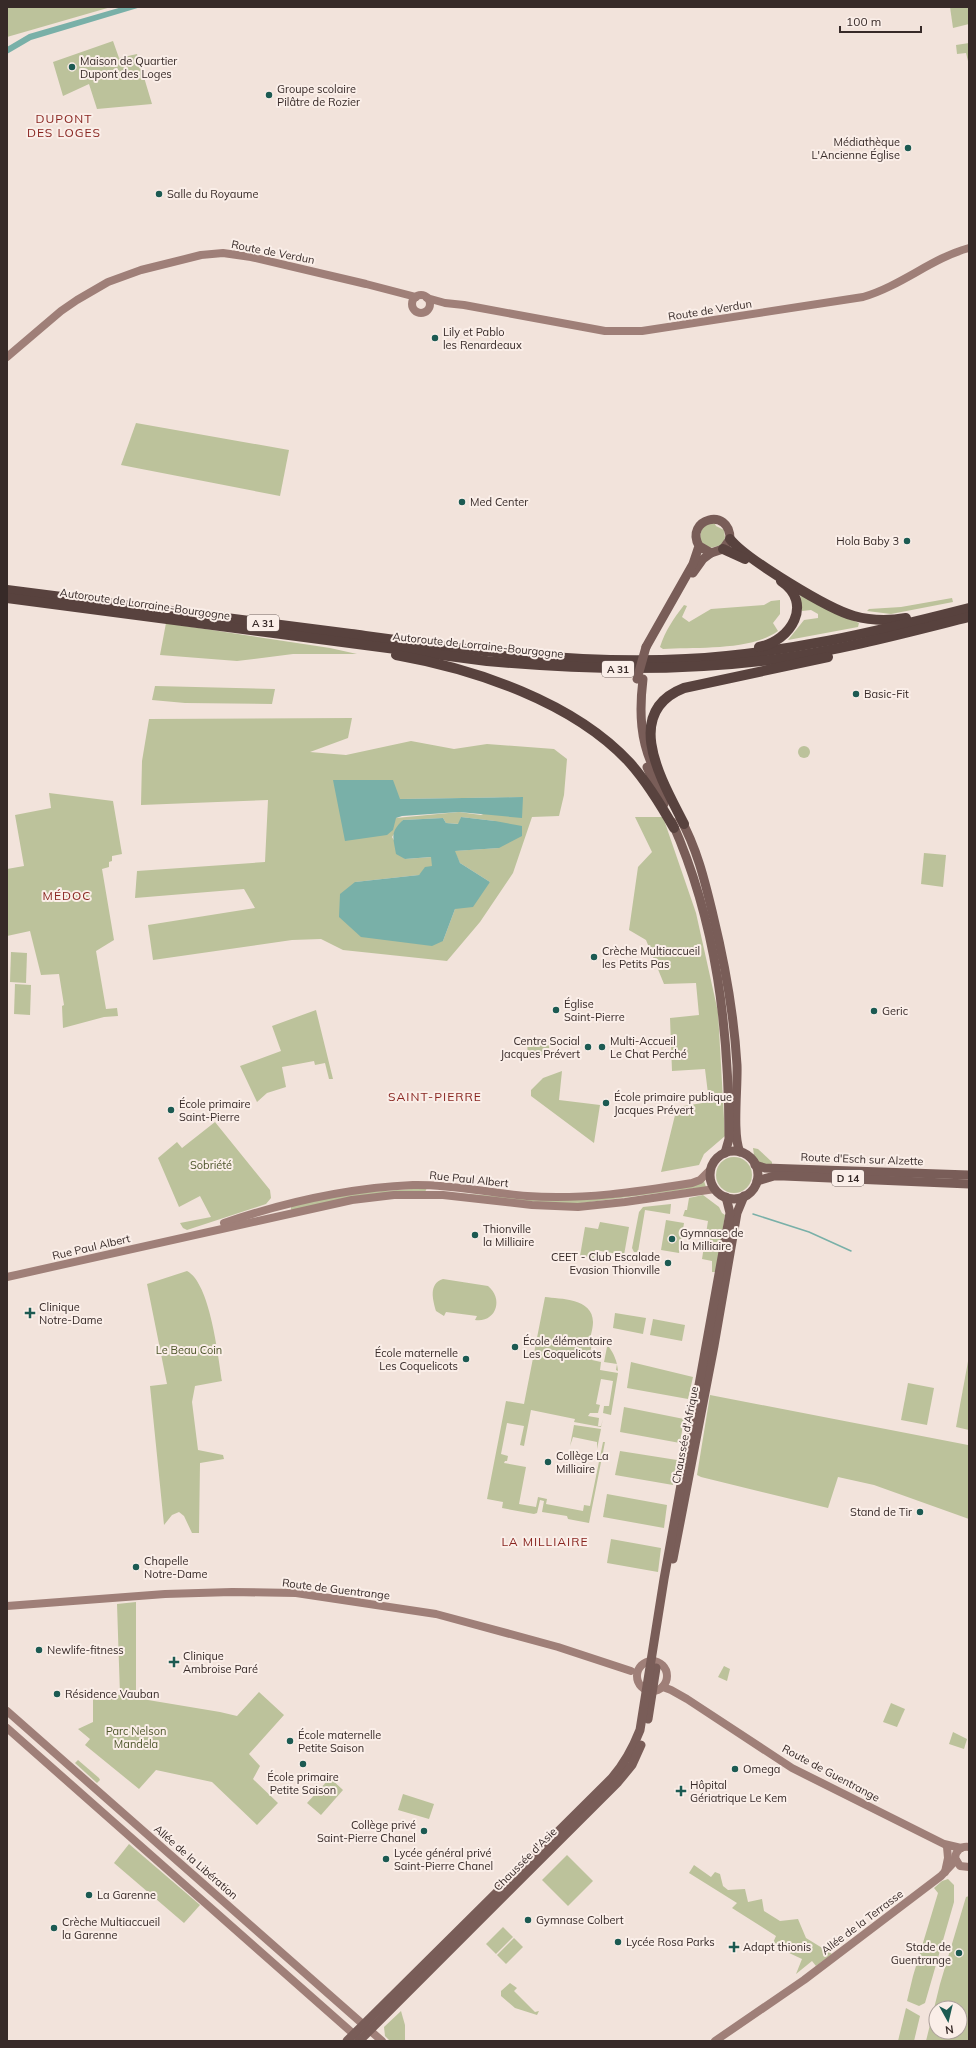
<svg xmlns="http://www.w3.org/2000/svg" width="976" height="2048" viewBox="0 0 976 2048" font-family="Mulish,sans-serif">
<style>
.green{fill:#bcc29b;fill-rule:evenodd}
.water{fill:#79b0a8}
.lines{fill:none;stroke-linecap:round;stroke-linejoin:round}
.stream{stroke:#79b0a8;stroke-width:1.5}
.secondary{stroke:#9f7f78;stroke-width:8}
.primary{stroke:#795d58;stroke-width:9}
.highway{stroke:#58423e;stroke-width:10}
.primary-bridge{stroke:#795d58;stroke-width:9}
.poi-dot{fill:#1c5a52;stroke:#faeee8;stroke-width:1.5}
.labels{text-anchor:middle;stroke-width:4;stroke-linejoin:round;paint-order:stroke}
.shield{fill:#faeee8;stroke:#726562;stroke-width:1}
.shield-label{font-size:10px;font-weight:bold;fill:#372a28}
.poi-label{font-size:11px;fill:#372a28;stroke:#faeee8;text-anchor:start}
.street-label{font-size:11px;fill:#372a28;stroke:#faeee8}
.park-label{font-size:11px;fill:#4e562b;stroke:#faeee8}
.neighbourhood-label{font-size:12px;letter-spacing:1px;fill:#88241f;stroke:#faeee8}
</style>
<rect width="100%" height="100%" fill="#f2e3db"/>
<g class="green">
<polygon points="7,7 111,7 7,37"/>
<polygon points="950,7 969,7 969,24 953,28"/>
<polygon points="113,41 119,58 137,54 152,104 97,109 89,84 63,96 53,62"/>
<polygon points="969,43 969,65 966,53 957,54 956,45"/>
<polygon points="136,423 289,450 280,496 121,465"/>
<polygon points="714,522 716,526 724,530 725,538 722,545 710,548 702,543 700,538 702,527"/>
<polygon points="800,593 833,612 859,623 858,627 788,640 804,620 818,618 818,614 811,610 802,611"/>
<polygon points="952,598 953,602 891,614 867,611 869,609 901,607"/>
<path d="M780,600V614L773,623L778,631C751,651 696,647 663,649L660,647C665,631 674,618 684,605L687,606L682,617L689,622L711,609L764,605L771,601Z"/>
<polygon points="166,623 330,648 357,654 293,654 237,661 160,655"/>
<polygon points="155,686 275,689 272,704 185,703 152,700"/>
<path d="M352,718L348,738L310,752L346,755L411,741L454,749L487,744L554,749L567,759L564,795L559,816L532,817L513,873L480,922L447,961L343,950L321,939L292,940L153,960L148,925L255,908L244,889L135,898L137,871L265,862L268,800L141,805L142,761L149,719ZM522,797L481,815L459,812L396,818L399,799ZM461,817L495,821L499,848L454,851L460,863L490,882L455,909L443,941L355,882L419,875L433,866L432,857L405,859L392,837L403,820L443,818L446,823L459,824Z"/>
<circle cx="804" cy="752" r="6"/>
<polygon points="49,793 113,801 122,854 112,856 112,861 109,862 109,867 102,869 114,940 96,951 106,1009 117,1008 118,1016 104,1017 63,1028 62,1006 64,1005 59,974 41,975 30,931 7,936 7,869 24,866 15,815 51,808"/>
<polygon points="635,817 663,817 696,913 718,1012 725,1136 704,1154 699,1165 661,1172 677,1107 709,1102 705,1069 672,1071 670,1018 699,1015 696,983 664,984 646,940 629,930 638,867 652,852"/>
<polygon points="924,853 946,855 943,887 921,884"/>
<polygon points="11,952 27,953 26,983 10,982"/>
<polygon points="15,984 31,985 30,1015 14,1014"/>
<polygon points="316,1010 333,1079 329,1079 325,1063 315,1065 314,1061 282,1067 286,1087 267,1093 257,1102 240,1066 281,1051 272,1026"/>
<polygon points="548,1040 550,1054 528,1056 527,1042"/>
<polygon points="562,1071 559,1100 600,1105 594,1143 531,1096 531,1090 543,1078"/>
<polygon points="215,1122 270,1190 271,1198 266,1204 187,1230 183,1228 180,1223 211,1217 200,1196 179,1207 158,1158 177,1142 182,1148"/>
<polygon points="753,1148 758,1149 772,1162 772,1166 759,1163 754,1155"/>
<circle cx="734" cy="1175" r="18"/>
<polygon points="704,1181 706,1187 582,1203 544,1203 442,1192 539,1199"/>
<polygon points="427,1188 425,1192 291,1210 291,1206 352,1193"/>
<polygon points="703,1195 719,1207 722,1213 725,1215 716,1272 712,1272 712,1261 702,1259 708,1221 683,1216 685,1210 687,1210 689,1198"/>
<polygon points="671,1204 670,1214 645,1210 638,1252 634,1252 632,1248 639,1212 643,1207"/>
<polygon points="666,1220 684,1223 679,1253 661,1250"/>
<polygon points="600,1222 629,1227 624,1255 595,1250 594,1258 580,1256 585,1227 598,1229"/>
<path d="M187,1271C210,1283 218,1355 222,1381L195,1386L192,1402L198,1450L223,1455L224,1459L200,1463L199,1533H192L184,1516L179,1512L172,1515L164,1525L150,1386L167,1384L147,1284Z"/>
<path d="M443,1279L488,1286C504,1299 496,1323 475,1320L477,1316L446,1312L444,1316L436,1311C433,1300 428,1284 443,1279Z"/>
<path d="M545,1297C560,1299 593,1298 593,1322C593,1329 590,1337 589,1343L592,1344L589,1357L592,1358V1360L601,1362L600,1370L618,1373L611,1415L603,1413L604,1406H609L613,1381L601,1379L596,1404L600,1405L598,1413H590L588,1416L599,1418L598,1426H601L603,1419L601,1427L574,1422L575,1419L531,1410L524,1446L520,1445L524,1426L507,1423L501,1454L508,1456L507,1461H505L504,1463L526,1467L519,1504L536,1507L538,1497L547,1499L546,1504L583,1511L584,1505L590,1506L603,1442H605L589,1523L568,1519L567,1516L542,1512L544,1501L540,1500L537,1513L534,1514L502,1508L503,1502L487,1499L506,1401L524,1404Z"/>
<polygon points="615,1313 646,1318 643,1334 613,1328"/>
<polygon points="653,1319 685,1325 682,1341 650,1335"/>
<path d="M607,1347H609C614,1354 617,1361 618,1371L616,1370L617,1364L604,1362Z"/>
<polygon points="969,1356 969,1430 956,1427"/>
<polygon points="631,1362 693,1377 688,1399 627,1388"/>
<polygon points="908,1383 934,1388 927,1425 901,1420"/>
<polygon points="710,1395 968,1445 969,1439 969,1519 874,1485 838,1477 828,1508 701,1477 697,1475"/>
<polygon points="624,1407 684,1419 680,1443 620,1432"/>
<polygon points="574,1425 601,1429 597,1449 597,1442 573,1437 570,1446"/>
<polygon points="620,1451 677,1460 673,1485 615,1475"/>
<polygon points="607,1494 667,1505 664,1528 603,1517"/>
<polygon points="611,1539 661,1548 658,1572 607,1563"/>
<polygon points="136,1602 136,1698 220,1712 237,1716 259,1692 284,1715 249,1754 260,1766 253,1779 278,1803 257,1825 212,1782 156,1770 139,1789 85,1745 90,1739 78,1729 93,1722 93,1693 120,1695 117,1604"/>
<polygon points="724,1666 730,1669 727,1681 718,1677"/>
<polygon points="891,1703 905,1709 897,1727 883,1722"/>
<polygon points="953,1732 967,1739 964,1749 949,1744"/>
<polygon points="78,1760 99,1778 100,1780 97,1783 75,1763"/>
<polygon points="330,1778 343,1790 321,1815 307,1803"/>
<polygon points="403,1794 434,1804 429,1819 398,1810"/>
<polygon points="129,1844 200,1905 184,1923 114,1863"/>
<polygon points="567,1855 593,1881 568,1906 542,1880"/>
<polygon points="694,1865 711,1877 715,1872 720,1874 723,1886 728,1890 745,1889 748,1902 762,1899 764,1911 780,1921 798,1919 806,1938 832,1954 816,1966 812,1961 796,1974 802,1959 772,1945 776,1936 732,1908 737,1903 689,1873"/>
<polygon points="948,1879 954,1885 954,1902 925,2003 919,2006 907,2001 913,1976 938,1893 934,1888 942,1881"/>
<path d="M969,1896V2041H926L940,1984L966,1897ZM936,2008H960V2032H936Z"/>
<polygon points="503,1927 513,1937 496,1954 486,1944"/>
<polygon points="514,1938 523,1947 506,1964 497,1955"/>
<polygon points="510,1983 517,1988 514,1991 535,2012 539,2011 537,2015 515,2008 501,1996 501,1991"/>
<polygon points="906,2008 920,2016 914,2041 898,2041"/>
<polygon points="401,2011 405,2025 405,2041 390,2041 385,2036 384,2027"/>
</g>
<g class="water">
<polygon points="122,7 141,7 31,40 7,54 7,47 29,34"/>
<polygon points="333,780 393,780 400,799 523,797 522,818 459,812 402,816 396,818 393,830 387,835 345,841"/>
<path d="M461,817L495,821L522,826V836L499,848L455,851L460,863L490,882L473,907L455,909L443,941L432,946L361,937L339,917L340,894L355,882L419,875L425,867L432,866L431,857L405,859L396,854C393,837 390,832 403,820L443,818L446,823L458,824Z"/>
</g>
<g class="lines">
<polyline class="stream" points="753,1214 809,1232 851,1251"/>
<g class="secondary">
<circle cx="421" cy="304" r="9"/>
<path d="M427,298L445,303L464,305L605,331H642L863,297C901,286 932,258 969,248"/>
<polyline points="7,357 61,311 77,300 108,282 141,270 201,255 223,253 251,257 366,284 416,297"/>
<path d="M224,1223C285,1202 348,1188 413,1185C451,1184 488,1193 527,1196C582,1200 637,1192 692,1183L700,1180L710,1170"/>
<polyline points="7,1277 352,1200 394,1195 443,1195 532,1205 578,1207 625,1202 715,1189"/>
<polyline points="7,1606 165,1594 232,1592 296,1593 436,1614 558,1647 631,1671"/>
<circle cx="652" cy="1676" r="15"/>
<polyline points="663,1687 671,1690 687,1699 792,1768 944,1844 961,1848"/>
<polyline points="7,1711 382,2041"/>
<polyline points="7,1728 357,2037"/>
<path d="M969,1847C961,1846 956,1850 955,1858L960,1866L969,1867"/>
<polyline points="945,1872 948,1858 947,1847"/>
<polyline points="715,2041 804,1980 941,1876 956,1860"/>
</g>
<g class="primary">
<polyline points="693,573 703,559 711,553"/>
<path d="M646,647L693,564L699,546C684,519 730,506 730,539L723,549L711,553L699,546"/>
<path d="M643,679C639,712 640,742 655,771"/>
<polyline points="647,767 664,804"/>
<path d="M680,818C697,848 705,882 713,915C725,964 734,1015 737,1065C738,1086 732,1135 740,1152"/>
<path d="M672,822C717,923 729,1029 729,1139L725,1153"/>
<circle cx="734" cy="1175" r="24"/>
<polyline points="755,1165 765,1168 969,1175"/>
<polyline points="757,1181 774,1176 784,1176 969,1184"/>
<polyline points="673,1559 714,1346 737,1213 744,1196"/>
<polyline points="648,1719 656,1668"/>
<path d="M347,2041L612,1778C625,1763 633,1748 640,1730L664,1579L730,1213L726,1197"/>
<polyline points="359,2041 618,1782 632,1765 641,1745"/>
</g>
<g class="highway">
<path d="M730,539C746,559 828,609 854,616C872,621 888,621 906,618"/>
<polyline points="723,549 745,559"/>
<path d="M7,590C122,605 236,619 351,634C462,649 573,665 686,659C783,654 875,632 969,608"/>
<path d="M7,598L487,661C584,670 680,672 777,659C842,650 905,633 969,617"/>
<path d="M759,647C791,641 814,603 781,581"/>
<path d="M396,655C475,669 574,702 630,763C647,782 661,805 674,828"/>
<path d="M684,824C664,784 620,713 684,688L828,657"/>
</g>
<polyline class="primary-bridge" points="637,679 646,647"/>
</g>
<g class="poi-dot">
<circle cx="72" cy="67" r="4"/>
<circle cx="269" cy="95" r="4"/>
<circle cx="908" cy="148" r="4"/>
<circle cx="159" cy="194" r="4"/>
<circle cx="435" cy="338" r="4"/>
<circle cx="462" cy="502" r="4"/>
<circle cx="907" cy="541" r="4"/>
<circle cx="856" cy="694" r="4"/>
<circle cx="594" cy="957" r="4"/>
<circle cx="556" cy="1010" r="4"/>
<circle cx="874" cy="1011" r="4"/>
<circle cx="588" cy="1047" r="4"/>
<circle cx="602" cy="1047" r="4"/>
<circle cx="606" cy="1103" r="4"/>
<circle cx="171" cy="1110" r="4"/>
<circle cx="475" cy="1235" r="4"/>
<circle cx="672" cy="1239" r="4"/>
<circle cx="668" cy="1263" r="4"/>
<path d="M28 1307h4v4h4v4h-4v4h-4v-4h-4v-4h4z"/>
<circle cx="515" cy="1347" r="4"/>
<circle cx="466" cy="1359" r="4"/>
<circle cx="548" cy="1462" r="4"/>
<circle cx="920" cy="1512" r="4"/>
<circle cx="136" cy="1567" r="4"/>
<circle cx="39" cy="1650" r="4"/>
<path d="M172 1656h4v4h4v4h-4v4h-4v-4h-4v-4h4z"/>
<circle cx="57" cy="1694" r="4"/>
<circle cx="290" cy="1741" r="4"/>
<circle cx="303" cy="1764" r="4"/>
<circle cx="735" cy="1769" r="4"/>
<path d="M679 1785h4v4h4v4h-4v4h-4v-4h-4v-4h4z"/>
<circle cx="424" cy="1831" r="4"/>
<circle cx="386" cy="1859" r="4"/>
<circle cx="89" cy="1895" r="4"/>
<circle cx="528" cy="1920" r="4"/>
<circle cx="54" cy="1928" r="4"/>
<circle cx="618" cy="1942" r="4"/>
<path d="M732 1941h4v4h4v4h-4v4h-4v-4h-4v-4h4z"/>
<circle cx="959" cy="1953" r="4"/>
</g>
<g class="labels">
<g class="shield">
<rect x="247" y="615" width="32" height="16" rx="3"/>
<rect x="602" y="661" width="32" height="16" rx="3"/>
<rect x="832" y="1170" width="32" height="16" rx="3"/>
</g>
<g class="shield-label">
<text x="263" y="627">A 31</text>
<text x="618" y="673">A 31</text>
<text x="848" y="1182">D 14</text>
</g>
<g class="poi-label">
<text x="80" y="65">Maison de Quartier<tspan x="80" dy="13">Dupont des Loges</tspan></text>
<text x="277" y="93">Groupe scolaire<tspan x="277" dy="13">Pilâtre de Rozier</tspan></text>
<text x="900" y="146" text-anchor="end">Médiathèque<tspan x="900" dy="13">L'Ancienne Église</tspan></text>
<text x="167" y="198">Salle du Royaume</text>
<text x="443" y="336">Lily et Pablo<tspan x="443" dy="13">les Renardeaux</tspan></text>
<text x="470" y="506">Med Center</text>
<text x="899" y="545" text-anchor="end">Hola Baby 3</text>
<text x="864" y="698">Basic-Fit</text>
<text x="602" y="955">Crèche Multiaccueil<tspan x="602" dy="13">les Petits Pas</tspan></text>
<text x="564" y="1008">Église<tspan x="564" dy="13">Saint-Pierre</tspan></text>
<text x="882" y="1015">Geric</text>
<text x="580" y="1045" text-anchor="end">Centre Social<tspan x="580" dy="13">Jacques Prévert</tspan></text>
<text x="610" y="1045">Multi-Accueil<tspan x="610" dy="13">Le Chat Perché</tspan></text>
<text x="614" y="1101">École primaire publique<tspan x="614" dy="13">Jacques Prévert</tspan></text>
<text x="179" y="1108">École primaire<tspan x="179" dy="13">Saint-Pierre</tspan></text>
<text x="483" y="1233">Thionville<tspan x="483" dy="13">la Milliaire</tspan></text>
<text x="680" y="1237">Gymnase de<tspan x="680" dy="13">la Milliaire</tspan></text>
<text x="660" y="1261" text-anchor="end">CEET - Club Escalade<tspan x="660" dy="13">Evasion Thionville</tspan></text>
<text x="39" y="1311">Clinique<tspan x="39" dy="13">Notre-Dame</tspan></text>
<text x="523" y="1345">École élémentaire<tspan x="523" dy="13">Les Coquelicots</tspan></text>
<text x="458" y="1357" text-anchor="end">École maternelle<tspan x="458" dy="13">Les Coquelicots</tspan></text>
<text x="556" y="1460">Collège La<tspan x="556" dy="13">Milliaire</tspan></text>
<text x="912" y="1516" text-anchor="end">Stand de Tir</text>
<text x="144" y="1565">Chapelle<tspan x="144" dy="13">Notre-Dame</tspan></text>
<text x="47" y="1654">Newlife-fitness</text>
<text x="183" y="1660">Clinique<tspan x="183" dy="13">Ambroise Paré</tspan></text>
<text x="65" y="1698">Résidence Vauban</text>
<text x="298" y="1739">École maternelle<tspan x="298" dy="13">Petite Saison</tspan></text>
<text x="743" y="1773">Omega</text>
<text x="303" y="1781" text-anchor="middle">École primaire<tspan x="303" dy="13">Petite Saison</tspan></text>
<text x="690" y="1789">Hôpital<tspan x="690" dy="13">Gériatrique Le Kem</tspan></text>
<text x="416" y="1829" text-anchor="end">Collège privé<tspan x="416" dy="13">Saint-Pierre Chanel</tspan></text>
<text x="394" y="1857">Lycée général privé<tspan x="394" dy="13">Saint-Pierre Chanel</tspan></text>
<text x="97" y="1899">La Garenne</text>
<text x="536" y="1924">Gymnase Colbert</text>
<text x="62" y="1926">Crèche Multiaccueil<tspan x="62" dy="13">la Garenne</tspan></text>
<text x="626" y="1946">Lycée Rosa Parks</text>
<text x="743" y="1951">Adapt thionis</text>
<text x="951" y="1951" text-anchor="end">Stade de<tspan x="951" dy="13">Guentrange</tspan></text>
</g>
<g class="street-label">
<text transform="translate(273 252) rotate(11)" y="4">Route de Verdun</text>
<text transform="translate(710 310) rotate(-9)" y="4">Route de Verdun</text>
<text transform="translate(145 604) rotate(8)" y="4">Autoroute de Lorraine-Bourgogne</text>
<text transform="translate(478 645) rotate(6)" y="4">Autoroute de Lorraine-Bourgogne</text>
<text transform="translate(862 1159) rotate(2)" y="4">Route d'Esch sur Alzette</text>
<text transform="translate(469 1179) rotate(6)" y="4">Rue Paul Albert</text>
<text transform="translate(91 1247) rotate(-13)" y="4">Rue Paul Albert</text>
<text transform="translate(685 1435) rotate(-79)" y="4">Chaussée d'Afrique</text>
<text transform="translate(336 1589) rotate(7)" y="4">Route de Guentrange</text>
<text transform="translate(831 1773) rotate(28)" y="4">Route de Guentrange</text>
<text transform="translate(525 1859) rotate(-45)" y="4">Chaussée d'Asie</text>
<text transform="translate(196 1862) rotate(41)" y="4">Allée de la Libération</text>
<text transform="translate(862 1922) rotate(-37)" y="4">Allée de la Terrasse</text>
</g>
<g class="park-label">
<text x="211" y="1169">Sobriété</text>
<text x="189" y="1354">Le Beau Coin</text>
<text x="136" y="1735">Parc Nelson<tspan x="136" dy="13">Mandela</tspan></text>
</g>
<g class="neighbourhood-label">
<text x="64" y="123">DUPONT<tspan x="64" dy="14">DES LOGES</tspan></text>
<text x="67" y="900">MÉDOC</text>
<text x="435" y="1101">SAINT-PIERRE</text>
<text x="545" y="1546">LA MILLIAIRE</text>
</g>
</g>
<rect width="976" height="2048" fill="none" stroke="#372a28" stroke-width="16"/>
<g transform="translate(948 2020) rotate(172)"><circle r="19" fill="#faeee8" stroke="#aca09b"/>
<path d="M0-3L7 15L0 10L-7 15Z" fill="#1c5a52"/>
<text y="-6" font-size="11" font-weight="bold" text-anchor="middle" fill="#372a28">N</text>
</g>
<path d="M840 26v6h81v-6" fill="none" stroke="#372a28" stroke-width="2"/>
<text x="846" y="26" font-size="12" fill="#372a28" stroke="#faeee8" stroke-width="3" paint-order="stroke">100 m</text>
</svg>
